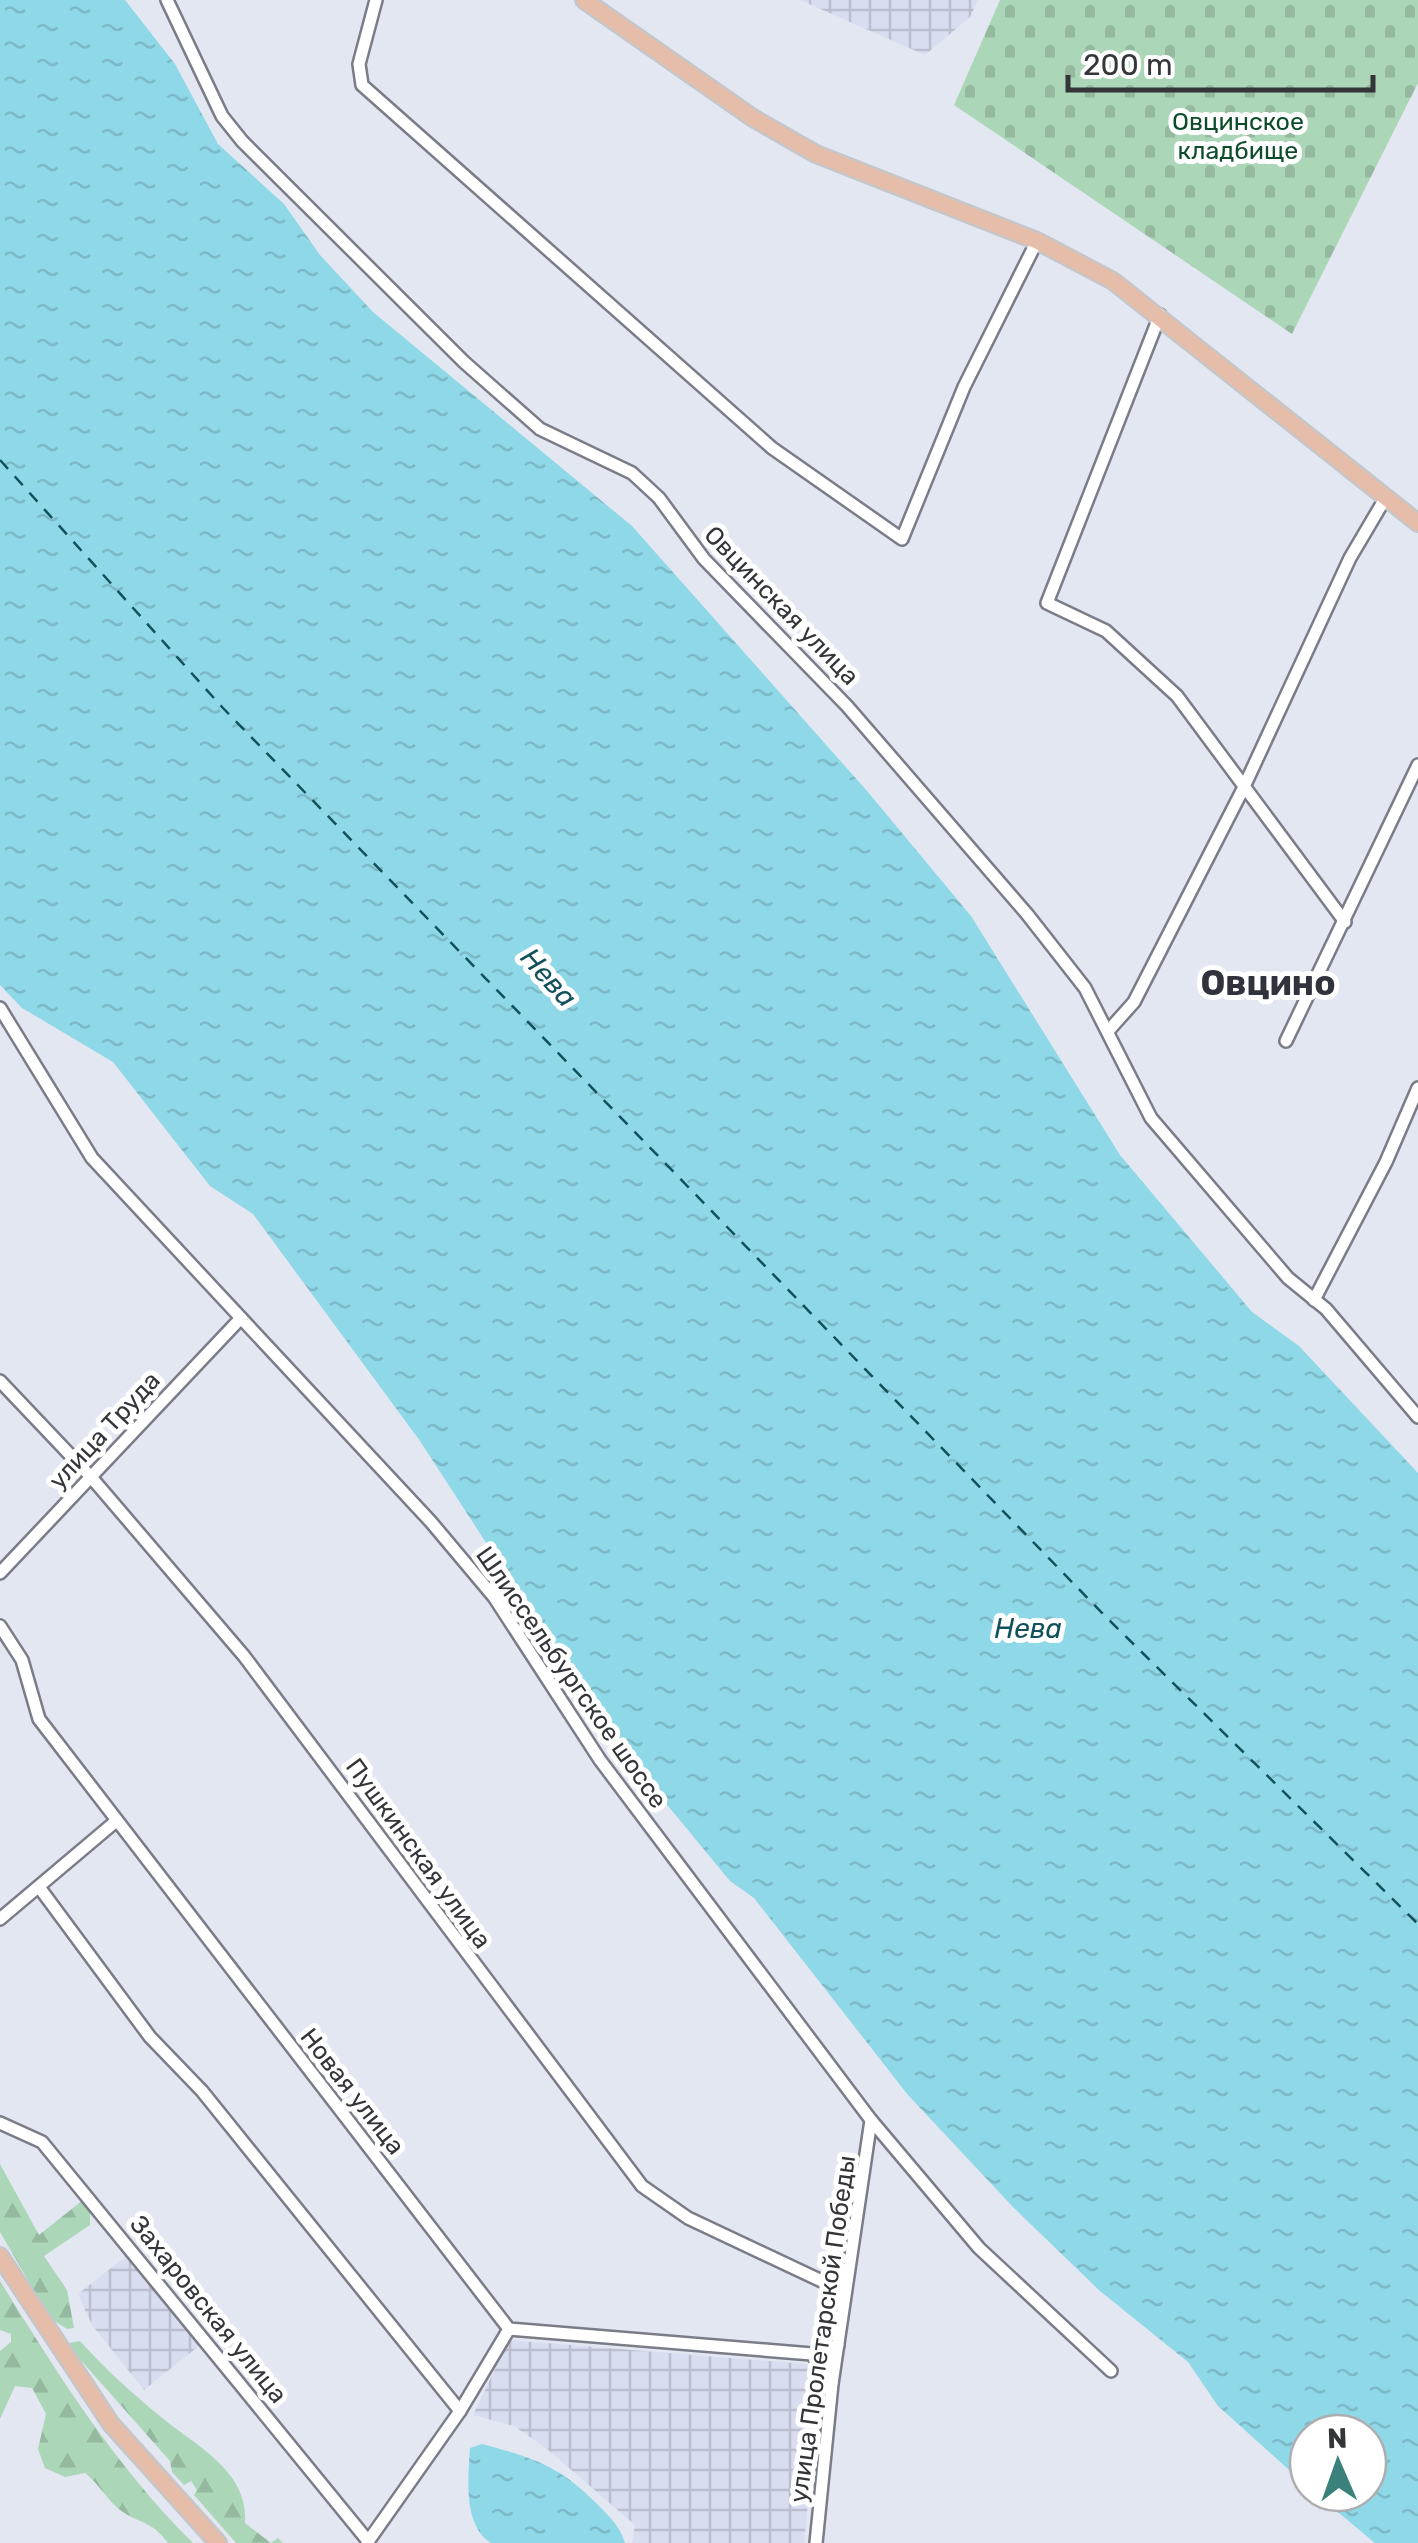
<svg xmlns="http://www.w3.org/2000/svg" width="1418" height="2543" viewBox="0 0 1418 2543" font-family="Rubik,sans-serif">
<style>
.industrial{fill:url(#industrial-grid)}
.forest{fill:url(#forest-firs)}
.cemetery{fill:url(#cemetery-stones)}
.water{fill:url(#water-ripples)}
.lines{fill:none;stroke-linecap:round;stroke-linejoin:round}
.ferry{stroke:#11515c;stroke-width:2.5;stroke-dasharray:12 10;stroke-linecap:butt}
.minor-casing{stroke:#7a7d87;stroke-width:16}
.major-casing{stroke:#c6c6c8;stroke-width:20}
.minor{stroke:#fff;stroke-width:11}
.major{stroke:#e6bda8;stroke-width:15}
.labels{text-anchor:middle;stroke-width:10;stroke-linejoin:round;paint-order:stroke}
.park-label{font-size:25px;fill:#0c4c2a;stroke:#fff}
.street-label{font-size:25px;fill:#343539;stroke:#fff}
.water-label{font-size:28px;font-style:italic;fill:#11515c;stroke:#fff}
.district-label{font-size:35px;font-weight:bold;fill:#31333c;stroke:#fff}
</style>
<defs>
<pattern id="industrial-grid" width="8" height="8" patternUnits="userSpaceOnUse" patternTransform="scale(2.5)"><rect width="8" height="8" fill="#d8ddf0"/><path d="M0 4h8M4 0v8" fill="none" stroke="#babecf"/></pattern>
<pattern id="forest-firs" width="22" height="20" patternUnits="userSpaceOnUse" patternTransform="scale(2.5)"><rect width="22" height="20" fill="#abd7b8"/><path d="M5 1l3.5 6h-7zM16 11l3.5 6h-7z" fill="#94b99f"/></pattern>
<pattern id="cemetery-stones" width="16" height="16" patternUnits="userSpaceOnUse" patternTransform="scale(2.5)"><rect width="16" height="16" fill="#abd7b8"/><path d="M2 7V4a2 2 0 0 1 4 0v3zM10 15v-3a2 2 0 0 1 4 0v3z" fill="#94b99f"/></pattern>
<pattern id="water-ripples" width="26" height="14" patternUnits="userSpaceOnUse" patternTransform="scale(2.5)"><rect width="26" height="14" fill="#8fd8e7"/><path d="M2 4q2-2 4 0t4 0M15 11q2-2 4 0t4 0" fill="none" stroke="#7cbac7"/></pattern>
</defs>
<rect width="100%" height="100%" fill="#e3e7f2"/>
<g class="industrial">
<polygon points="800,0 978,0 970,17 925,55"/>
<polygon points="129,2254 200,2345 144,2390 92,2325 78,2294"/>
<polygon points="509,2340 816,2365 810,2391 819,2393 804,2543 632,2543 635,2525 547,2449 514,2426 473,2415"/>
</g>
<g class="forest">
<polygon points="0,2164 39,2235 83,2200 90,2209 90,2225 44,2256 67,2290 74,2328 67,2329 50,2318 0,2232"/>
<path d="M0,2281C57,2373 115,2466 193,2543H168C151,2520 141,2525 120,2510C109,2502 99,2484 85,2473L65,2477L45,2468L38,2449L46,2414L32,2388L15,2386L0,2419V2351L11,2342V2334L0,2330Z"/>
<path d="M80,2341C103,2367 133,2394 161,2417C194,2445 249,2470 245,2523L271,2543L278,2538L283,2543H236L194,2495L197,2490L191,2481L184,2485L172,2472L170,2461L70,2348V2343Z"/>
</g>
<polygon class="cemetery" points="1000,0 1418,0 1418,83 1292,334 954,105"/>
<g class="water">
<polygon points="0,0 125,0 175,64 218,144 284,204 320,255 373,312 632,526 867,791 971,916 1120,1155 1252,1312 1299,1346 1418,1473 1418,2543 1375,2543 1315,2493 1368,2493 1368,2433 1308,2433 1308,2487 1218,2406 1188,2362 1100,2291 1013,2207 908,2095 754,1898 730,1881 617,1744 420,1441 253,1214 210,1186 113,1062 22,1008 0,985"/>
<path d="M482,2444C534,2458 560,2466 598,2505C609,2516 621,2528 625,2543H491C463,2525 468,2479 470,2448Z"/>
</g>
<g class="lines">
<polyline class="ferry" points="0,460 222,707 1104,1615 1418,1924"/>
<g class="minor-casing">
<g id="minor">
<polyline points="167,0 222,116 242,141 464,362 540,429 632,473 659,498 704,559 847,706 1027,914 1085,988 1151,1118 1288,1278 1326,1309 1418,1417"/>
<polyline points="376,0 359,64 362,85 772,448 902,539 964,387 1037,241"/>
<polyline points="1160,315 1047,603 1106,631 1177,696 1345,922"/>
<polyline points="0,1008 92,1158 431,1522 494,1597 600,1760 871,2120 979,2248 1111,2371"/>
<polyline points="1109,1030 1134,1002 1243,789 1350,558 1386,497"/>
<polyline points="1286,1041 1418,765"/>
<polyline points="1314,1300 1386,1162 1418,1088"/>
<polyline points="0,1381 91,1477 244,1656 642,2186 688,2218 845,2292"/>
<polyline points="0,1573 241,1318"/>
<polyline points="0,1626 22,1660 39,1719 509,2329 812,2354 838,2345"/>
<polyline points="39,1887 150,2037 202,2091 460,2411"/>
<polyline points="0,1919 115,1822"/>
<polyline points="0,2123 42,2142 368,2541"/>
<polyline points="812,2354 832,2383"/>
<polyline points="367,2543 460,2411 509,2329"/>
<polyline points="816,2543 832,2384 871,2120"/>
</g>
</g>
<g class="major-casing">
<g id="major">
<polyline points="584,0 753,118 816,154 1037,241 1113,281 1418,523"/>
<polyline points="0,2256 111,2424 218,2543"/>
</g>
</g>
<use href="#minor" class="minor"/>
<use href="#major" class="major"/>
</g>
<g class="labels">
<g class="park-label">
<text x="1238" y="130">Овцинское<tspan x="1238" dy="29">кладбище</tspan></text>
</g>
<g class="street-label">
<text transform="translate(782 605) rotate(46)" y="9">Овцинская улица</text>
<text transform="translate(104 1430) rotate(-47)" y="9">улица Труда</text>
<text transform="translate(572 1677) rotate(55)" y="9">Шлиссельбургское шоссе</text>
<text transform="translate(419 1853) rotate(54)" y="9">Пушкинская улица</text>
<text transform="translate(353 2091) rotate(52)" y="9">Новая улица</text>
<text transform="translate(209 2309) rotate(51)" y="9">Захаровская улица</text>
<text transform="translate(822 2329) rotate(-82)" y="9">улица Пролетарской Победы</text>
</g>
<g class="water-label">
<text transform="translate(549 977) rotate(48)" y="10">Нева</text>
<text x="1028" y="1638">Нева</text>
</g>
<g class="district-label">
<text x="1268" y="995">Овцино</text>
</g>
</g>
<g transform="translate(1338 2463) rotate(358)"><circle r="48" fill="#ffffff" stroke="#aeaeb0" stroke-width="2.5"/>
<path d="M0-8L18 38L0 25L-18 38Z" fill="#3a817b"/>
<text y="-15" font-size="28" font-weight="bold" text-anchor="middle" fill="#343539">N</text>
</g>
<path d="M1068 75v15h305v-15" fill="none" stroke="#343539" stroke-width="5"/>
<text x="1083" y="75" font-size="30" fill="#343539" stroke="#ffffff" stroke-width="8" paint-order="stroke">200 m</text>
</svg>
